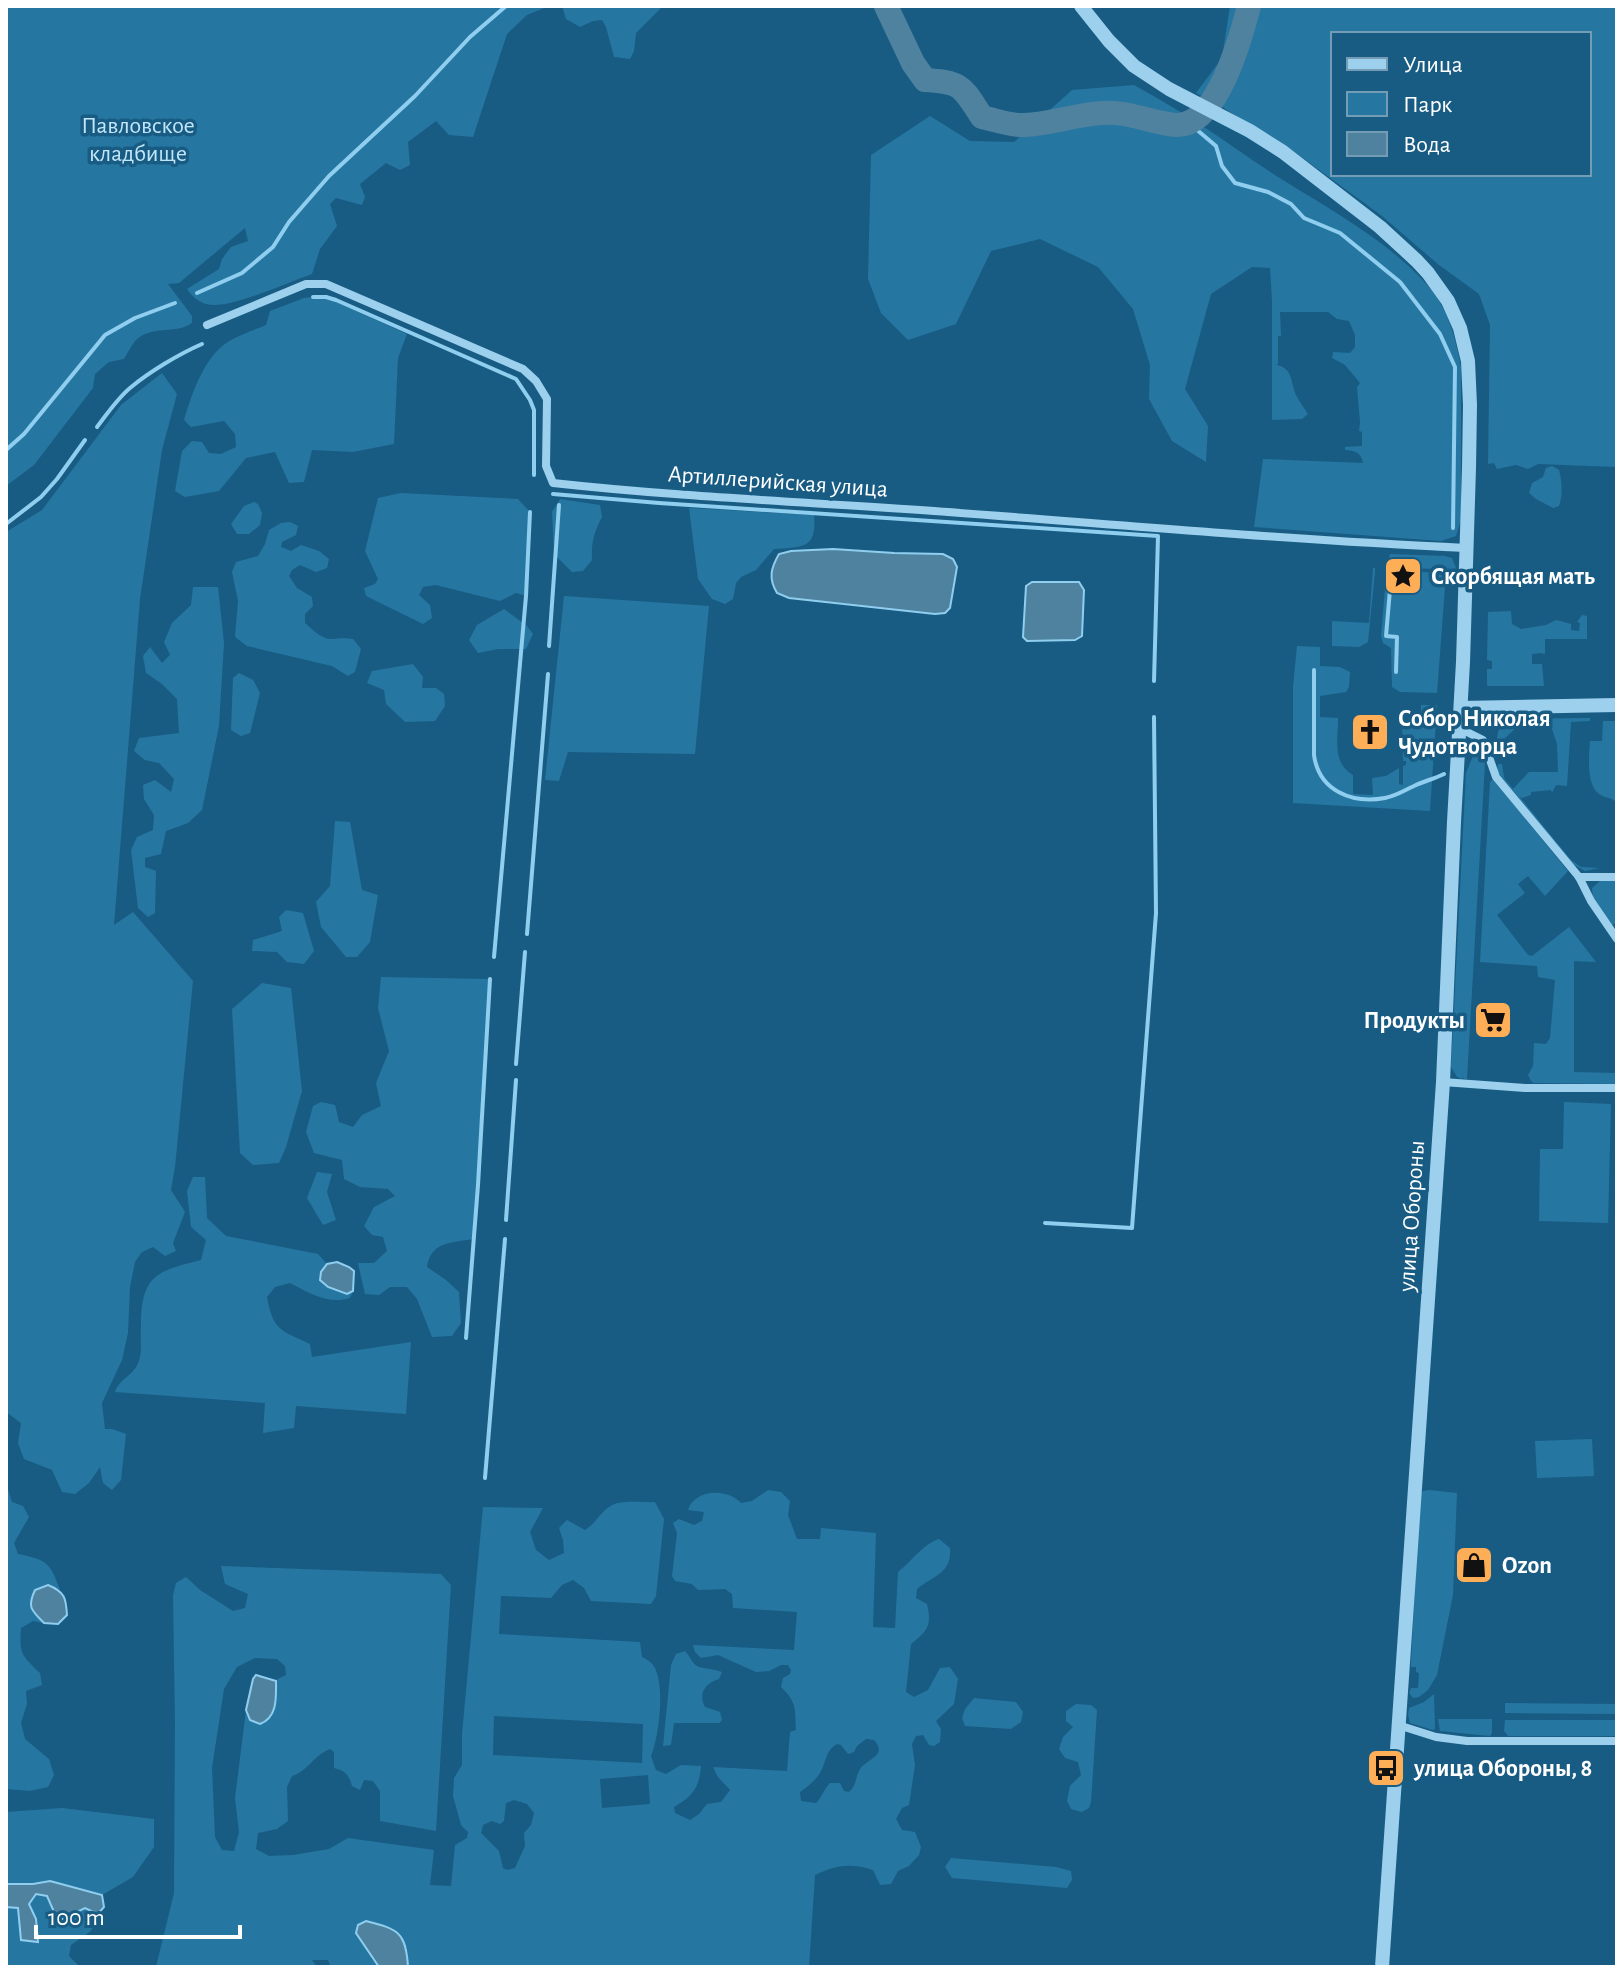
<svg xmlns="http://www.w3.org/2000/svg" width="1623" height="1973" viewBox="0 0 1623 1973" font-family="'Alegreya Sans',sans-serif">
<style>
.green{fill:#2676a2;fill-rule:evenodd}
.water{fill:#4f829e;stroke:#8fceef;stroke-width:2}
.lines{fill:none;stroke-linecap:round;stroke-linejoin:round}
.stream{stroke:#8fceef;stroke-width:4}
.river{stroke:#4f829e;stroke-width:24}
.minor{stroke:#9cd0ed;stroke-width:8}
.tertiary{stroke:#9cd0ed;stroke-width:14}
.labels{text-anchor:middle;stroke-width:7;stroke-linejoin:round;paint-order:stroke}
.park-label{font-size:24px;fill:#c2e6f9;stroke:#185c84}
.street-label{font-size:24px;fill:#fff;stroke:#185c84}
.poi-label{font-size:24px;font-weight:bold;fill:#fff;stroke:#185c84;text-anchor:start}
</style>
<rect width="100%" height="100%" fill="#185c84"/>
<g class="green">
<path d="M6,6H549L527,15L507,34L473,137L449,135L436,121L408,142L410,165L400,170L386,163L360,184L365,197L362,205L336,198L330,204L337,226L320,249L312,274C287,283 238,305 214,305C202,305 194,299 187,289L219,269L222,259L231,247L248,241L245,228L179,283L168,284L192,316V323C175,335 152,324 135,341C131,346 127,354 124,359L109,362L95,374L93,388L34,465L6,486Z"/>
<polygon points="562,6 663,6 636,33 634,51 630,59 614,57 606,27 602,20 593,21 580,27 566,19"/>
<path d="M1230,6H1617V467L1538,464L1528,469L1516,465L1497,469L1494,463L1488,464L1490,325L1479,294L1439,265L1382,216L1289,148L1253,128L1221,106L1196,93L1222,58ZM1333,34H1589V174H1333Z"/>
<path d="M1134,85C1159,99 1183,113 1207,129C1233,146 1257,164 1283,180C1334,212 1390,242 1430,288C1448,310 1456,339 1461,367V520L1456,536L1441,541L1254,527L1263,459L1363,463C1362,453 1354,450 1345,450V447L1362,446V432L1359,431L1360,422L1357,387L1360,383L1345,365L1332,358L1333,352L1350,353L1355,347V335L1349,321L1337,319L1328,312H1280L1281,336H1278V363L1277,365C1294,369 1290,383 1297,397C1300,402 1304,408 1308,414L1302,419L1272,420V301L1270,268L1252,267L1211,294L1185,389L1208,426L1206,462L1172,441L1149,399L1150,365L1133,309L1098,267L1040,239L991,251L956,324L908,340L881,313L868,279L871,155L930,116L970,141L1014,142L1072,90Z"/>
<path d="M323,296L407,334L398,358L394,444L353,452L312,450L304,482L289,483L275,452L246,458L219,491L185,497L175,491L182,451L192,441L202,442L209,453L221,454L236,447L235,434L224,421L191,427L184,420C192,393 205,354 231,340C242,334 254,330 266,325L270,311L304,298Z"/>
<polygon points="162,373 177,394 162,450 140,599 114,925 133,912 193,981 175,1167 171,1190 185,1212 173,1243 176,1251 165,1256 153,1247 142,1252 135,1262 130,1287 128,1333 122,1360 102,1403 105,1429 112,1429 126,1434 121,1480 112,1490 103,1483 100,1467 89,1483 75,1494 62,1492 52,1470 24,1459 18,1443 21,1423 6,1412 6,532 42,510 121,405"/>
<path d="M1552,466L1559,470C1562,480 1563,496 1559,506L1553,508L1536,499L1529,493L1532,483L1543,477L1546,468Z"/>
<polygon points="401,493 518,499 530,512 526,596 516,593 500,601 436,585 423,587 419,595 430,605 432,618 423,624 366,596 364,588 375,584 378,579 365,551 378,498"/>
<path d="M560,499L600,505L602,517C594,532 591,543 592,560L583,571L572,572L554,554L552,512Z"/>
<polygon points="254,502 258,504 262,513 260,525 249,534 237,534 231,524 244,506"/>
<path d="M689,508L814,515C817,549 803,547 774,549L756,570L741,577L736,583L733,599L725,604L712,599L698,579Z"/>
<path d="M290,522L298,526L296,535L282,542L281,547L291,551L301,545L319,551L329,559L327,568L316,572L300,565L292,570L289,576L297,588L312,597L313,606L305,614V623C313,630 322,640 333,639C341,638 345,638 353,639L361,649L355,672L348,676L332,666L247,646L235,637L238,601L232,572L236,562L258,556L265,544L269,530L281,523Z"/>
<path d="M1390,554L1445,556L1452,558L1456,568L1455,569C1433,569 1408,570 1388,562Z"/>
<polygon points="1373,568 1375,568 1375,572 1368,642 1359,647 1332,646 1332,621 1369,623"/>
<polygon points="1390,569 1446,574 1437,693 1400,692 1392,687 1391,648 1383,643 1381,636 1385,589 1390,587 1391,578 1404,578 1405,575 1391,573"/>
<polygon points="193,587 218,587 224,643 219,726 202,810 188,823 166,831 161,854 145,858 145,867 156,871 155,913 148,917 138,908 131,850 137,837 153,830 154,815 144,799 143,785 155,780 171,792 174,779 159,763 145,760 134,751 139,738 179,733 177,699 162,684 146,673 143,656 150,647 162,663 170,655 164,642 172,623 191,605"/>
<polygon points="564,596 709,606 695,754 568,752 559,781 545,780"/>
<polygon points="504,609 527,626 533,634 526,649 498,649 478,653 469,640 477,625"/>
<polygon points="1511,611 1512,624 1521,629 1546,625 1556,620 1571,624 1571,630 1579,631 1580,623 1577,622 1582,615 1587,616 1587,639 1545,639 1545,654 1540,653 1532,654 1532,664 1542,664 1544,686 1488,686 1487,685 1487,669 1492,669 1492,661 1487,660 1488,612"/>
<path d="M1297,646L1320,647V666L1340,667L1350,672L1349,687L1346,692L1320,696V717L1338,718C1338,739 1332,763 1353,775V794L1373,795L1372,778L1386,776L1399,768V784L1403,785V766L1406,765V761H1403L1402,721H1408V718H1421V705H1437L1430,811L1293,803V687Z"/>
<polygon points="413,664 423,677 422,688 436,688 444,694 445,706 435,721 405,722 386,704 384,690 367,683 372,671"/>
<polygon points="239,673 253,680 260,693 250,733 241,736 231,730 233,678"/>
<path d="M1590,718V721L1571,722L1567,786L1556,785L1552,793L1551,790L1531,792V795L1522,798L1519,796L1571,860L1581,867L1600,868L1585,871L1569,862L1497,771L1498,764H1502L1504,778L1513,789L1529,772H1558L1557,744L1552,729V722L1520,724L1502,741H1497C1497,732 1500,723 1508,719Z"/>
<path d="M1603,721H1617V803C1610,796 1606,799 1599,794C1586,785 1589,755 1590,741H1602Z"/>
<polygon points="1481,755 1485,758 1485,763 1467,1079 1464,1079 1463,1077 1462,1079 1457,1077 1451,1067 1466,773 1473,756"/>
<polygon points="1493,779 1568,871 1545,896 1528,876 1518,884 1525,893 1497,915 1528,955 1532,956 1569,927 1596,962 1574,961 1574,1072 1617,1073 1617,1084 1534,1083 1531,1081 1528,1075 1533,1066 1534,1043 1546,1044 1550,1038 1555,980 1538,977 1537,966 1480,962 1490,782"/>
<polygon points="335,821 350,822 362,890 378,895 370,942 357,957 346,957 321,927 316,902 330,886"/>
<polygon points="1601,880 1617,880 1617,922 1611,926 1593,898 1592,888"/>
<polygon points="286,910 303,913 314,951 304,964 287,962 277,952 252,951 253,940 282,931 279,917"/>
<path d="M381,977L490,979L478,1185L473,1239C452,1243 431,1241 427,1267L446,1280L459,1292L461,1323L452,1336L432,1337L417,1299L407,1287H390L379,1295L365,1294L358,1263H374L387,1251L383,1237L372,1235L364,1226L374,1207L395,1196L388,1189L360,1187L344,1179L342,1160L314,1153L306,1132L313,1106L321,1102L335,1105L339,1122L353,1127L362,1115L381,1106L376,1083L389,1051L378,1008Z"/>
<polygon points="262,983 291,988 302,1091 286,1147 279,1163 253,1165 240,1153 232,1009"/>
<polygon points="1564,1102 1611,1104 1608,1223 1539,1221 1540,1149 1563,1149"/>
<polygon points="317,1172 332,1174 327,1192 336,1220 323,1225 307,1198"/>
<path d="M193,1177H205L207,1218L226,1236L318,1254L327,1264L321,1272L328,1287L347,1294L353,1291L350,1298C329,1305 309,1293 290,1283L275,1287L267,1297C273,1331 281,1330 310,1344L312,1357L411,1342L406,1414L296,1406L294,1428L263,1433L265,1403L115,1392C120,1377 136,1376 140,1357C142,1347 140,1335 141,1325C141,1275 157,1271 201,1260L206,1240L191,1227L187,1191Z"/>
<polygon points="1592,1439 1594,1476 1537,1478 1535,1441"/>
<path d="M6,1483L12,1502L23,1506L29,1517L14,1543L18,1554C47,1560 50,1562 60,1590L48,1586L32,1610L44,1623L33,1621L21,1628C19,1655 22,1655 40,1673L42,1685L26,1691L27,1704L21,1723L25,1739L49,1759L54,1775L48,1787L30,1791L6,1789Z"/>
<path d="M768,1490L781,1492L790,1501L788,1515L797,1539H820L821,1528L876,1533L873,1627L895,1628L898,1572C912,1561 923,1544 939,1539L950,1548C952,1574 934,1575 917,1589L916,1598L927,1604C932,1625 928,1631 911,1644L906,1692L914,1697L928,1690L940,1668L950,1667L958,1679L954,1704L936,1721L941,1729L940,1742L934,1746L929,1745L923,1735L916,1736L912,1744L915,1765L909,1805L902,1808L896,1819L902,1830L915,1832L921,1847L919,1855L909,1866L898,1871L891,1884L880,1885L873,1870C850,1863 837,1865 815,1875L809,1967H408L407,1947L371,1958L379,1967H331L328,1960H312L317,1967H156L174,1893L175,1722L173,1595L176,1583L186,1577L200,1590L233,1611L245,1608L248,1594L225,1584L221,1566L441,1574L451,1585L436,1831L380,1821V1791L373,1781L364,1780L360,1790L352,1786C349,1775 346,1771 334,1768V1752L330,1749C314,1755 308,1771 292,1776L287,1787L288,1821L277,1829L258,1833L256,1849L269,1856L293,1855L329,1849L348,1838L434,1850L430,1885L451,1886L455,1845L467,1838L468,1832L461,1825L453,1796L454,1778L462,1765V1734L483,1507L543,1508L530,1532L536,1550L549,1560L564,1553L563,1540L559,1528L567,1520L585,1530C595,1524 600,1513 609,1507C620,1499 642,1503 655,1502L664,1519L656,1596L651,1604L591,1601L584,1588L573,1580L562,1585L551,1598L501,1596L499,1634L640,1642L642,1657C646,1659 650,1661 653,1665C666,1682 659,1737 651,1756L656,1770L666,1774L681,1765L701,1766C699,1788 693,1796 674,1807L675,1813L690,1820L699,1814L707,1804L721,1802L730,1790L718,1777L713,1767L787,1771L790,1732L796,1730C795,1710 797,1702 781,1687L783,1678L790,1674L791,1670L788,1665H781L769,1671L756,1672L718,1655L701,1658L695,1652L693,1645L794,1650L797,1612L733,1608L732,1594L725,1589L698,1590L692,1584L675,1581L672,1576L677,1533L673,1523L679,1519L694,1525L702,1521L704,1512L688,1510C695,1489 727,1488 741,1503L752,1501ZM255,1658L277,1659L285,1666L286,1675L276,1680L256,1675L253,1679L246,1710L235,1798L239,1832L234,1851L222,1850L215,1837L212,1768L224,1689L237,1667ZM494,1716L643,1724L642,1763L493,1755ZM866,1739C871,1740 874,1738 877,1744C885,1756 865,1761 860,1769C855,1777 857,1785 849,1792L844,1791L840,1783H830C824,1789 822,1797 816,1803L801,1801L800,1792C807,1787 815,1781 820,1773C827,1761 825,1751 837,1744L841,1745L848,1754L854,1752L857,1746ZM648,1775L650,1804L602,1808L600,1779ZM514,1800L527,1804L534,1813L531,1825L524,1833L525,1846L515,1868L507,1870L503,1868L499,1851L481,1833L483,1825L492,1821L500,1824L504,1821L506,1803Z"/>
<polygon points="1429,1490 1457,1493 1453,1595 1437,1675 1428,1690 1419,1697 1413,1698 1409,1693 1411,1688 1418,1688 1419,1673 1416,1672 1416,1667 1411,1667 1411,1662 1420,1495 1423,1491"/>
<path d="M685,1651C689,1655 692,1663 697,1666C699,1668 715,1669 722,1672L719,1679C706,1683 698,1692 705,1707L720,1712L722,1720L719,1723H674L671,1745L663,1746L671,1665L676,1654Z"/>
<polygon points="1434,1694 1435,1729 1433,1730 1410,1723 1408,1715 1409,1708 1424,1702"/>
<polygon points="974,1698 1016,1702 1023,1712 1021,1722 1011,1729 965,1726 962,1718 965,1709"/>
<polygon points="1505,1703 1617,1704 1617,1714 1505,1713"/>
<polygon points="1076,1704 1091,1705 1097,1710 1091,1802 1089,1808 1082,1812 1071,1809 1067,1801 1070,1786 1081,1775 1078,1762 1065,1758 1059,1749 1063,1737 1073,1727 1066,1721 1066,1711"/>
<polygon points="1438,1719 1492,1719 1492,1733 1490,1736 1440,1731"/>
<polygon points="1505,1720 1617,1720 1617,1736 1508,1736 1504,1731"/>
<polygon points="62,1808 154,1819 154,1847 133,1877 102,1895 50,1881 33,1884 6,1884 6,1812"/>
<polygon points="951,1858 1056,1867 1071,1871 1072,1880 1067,1888 952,1878 945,1867"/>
<polygon points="36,1894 47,1895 58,1920 86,1908 98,1914 91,1931 71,1945 69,1956 80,1967 6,1967 6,1907 18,1907 37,1942 36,1919 29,1904"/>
</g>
<g class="water">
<path d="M833,549L894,553L943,554L953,559L957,567L950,608L945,613L935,614L789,598L777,593C768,578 771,568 779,554L791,551Z"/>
<polygon points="1032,582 1079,582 1084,590 1082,636 1075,640 1027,641 1023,637 1026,586"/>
<polygon points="337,1262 349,1267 354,1271 353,1291 347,1294 328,1287 320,1280 321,1272 327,1264"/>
<path d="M48,1585C65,1592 66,1598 67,1615L58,1624L44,1623C31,1610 27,1607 35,1590Z"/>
<path d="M256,1675L276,1681C276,1697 278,1717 260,1724L250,1720L246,1710L253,1679Z"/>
<polygon points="50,1881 102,1895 104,1907 98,1914 85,1908 58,1921 47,1896 36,1894 29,1904 36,1919 38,1942 21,1940 18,1908 6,1907 6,1884 33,1884"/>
<path d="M366,1921C398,1929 406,1932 408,1967H379L356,1933L358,1925Z"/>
</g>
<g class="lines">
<g class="stream">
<polyline points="1190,124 1216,146 1222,166 1235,183 1268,192 1291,204 1304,218 1340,233 1400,282 1440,334 1455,367 1453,528"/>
<polyline points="197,293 242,273 273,247 289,222 329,176 415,96 470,37 506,6"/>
<polyline points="313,297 326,297 336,300 516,379 530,400 534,410 534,475"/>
<path d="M97,427C107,414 117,399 130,388C149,372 179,354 202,344"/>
<polyline points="6,450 24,434 105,335 135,318 175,303"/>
<polyline points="553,494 659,503 1158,536 1154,681"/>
<polyline points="6,524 41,497 57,479 85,440"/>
<polyline points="1391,578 1386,636 1397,637 1396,672"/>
<polyline points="549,646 559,505"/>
<path d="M1314,670V755C1319,791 1352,804 1385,798C1396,796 1405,790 1414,786C1424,781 1434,779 1444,774"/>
<polyline points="527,934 548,674"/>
<polyline points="494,957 526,596 530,512"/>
<polyline points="516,1064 525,952"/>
<polyline points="506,1220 516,1080"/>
<polyline points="1045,1223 1132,1228 1156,913 1154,717"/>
<polyline points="466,1338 478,1185 490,979"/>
<polyline points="485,1478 505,1239"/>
</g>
<path class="river" d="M886,6L913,63L925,80C963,82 962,87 982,117C995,120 1011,126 1024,125C1051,124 1077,114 1103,113C1128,111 1152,123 1176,125C1217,127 1241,37 1249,6"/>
<g class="minor">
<path d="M207,325L306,284H326L523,369L536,381L547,399L546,466L553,483C680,497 807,502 934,511C1111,524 1288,540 1466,548"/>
<polyline points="1459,728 1483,740 1496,777 1579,877 1591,901 1617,939"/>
<polyline points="1579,877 1617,877"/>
<polyline points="1443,1082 1525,1088 1617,1088"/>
<polyline points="1398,1725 1436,1737 1467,1741 1617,1741"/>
</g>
<g class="tertiary">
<polyline points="1081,6 1109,41 1134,66 1169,89 1250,131 1283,152 1380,227 1417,261 1428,273 1448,301 1460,328 1468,361 1470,405 1469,468 1463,662 1454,822 1443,1082 1382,1967"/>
<polyline points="1461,708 1617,705"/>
</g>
</g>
<defs>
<g id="sight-square" transform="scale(2)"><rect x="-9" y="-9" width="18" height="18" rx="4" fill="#ffae58" stroke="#185c84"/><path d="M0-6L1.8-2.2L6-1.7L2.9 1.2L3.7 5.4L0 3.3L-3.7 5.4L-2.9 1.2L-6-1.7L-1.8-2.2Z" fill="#111"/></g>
<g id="church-square" transform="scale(2)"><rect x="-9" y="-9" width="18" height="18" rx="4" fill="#ffae58" stroke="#185c84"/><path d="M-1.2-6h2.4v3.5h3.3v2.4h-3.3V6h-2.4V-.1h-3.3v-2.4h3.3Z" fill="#111"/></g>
<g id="supermarket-square" transform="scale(2)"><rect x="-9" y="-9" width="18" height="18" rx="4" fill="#ffae58" stroke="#185c84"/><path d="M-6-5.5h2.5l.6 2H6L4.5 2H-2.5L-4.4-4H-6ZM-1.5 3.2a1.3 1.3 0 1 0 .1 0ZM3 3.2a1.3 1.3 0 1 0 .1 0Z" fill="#111"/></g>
<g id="shop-square" transform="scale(2)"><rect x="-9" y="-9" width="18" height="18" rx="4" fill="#ffae58" stroke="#185c84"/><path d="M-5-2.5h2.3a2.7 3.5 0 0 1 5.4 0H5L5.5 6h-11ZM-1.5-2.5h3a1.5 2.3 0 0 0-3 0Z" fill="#111"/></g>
<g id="bus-square" transform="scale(2)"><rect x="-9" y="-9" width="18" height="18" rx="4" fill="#ffae58" stroke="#185c84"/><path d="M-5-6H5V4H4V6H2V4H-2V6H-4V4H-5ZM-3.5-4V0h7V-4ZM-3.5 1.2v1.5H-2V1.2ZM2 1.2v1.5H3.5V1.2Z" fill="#111"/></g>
</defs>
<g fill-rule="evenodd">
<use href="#sight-square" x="1403" y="576"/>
<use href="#church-square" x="1370" y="732"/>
<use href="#supermarket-square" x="1493" y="1020"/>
<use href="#shop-square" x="1474" y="1565"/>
<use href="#bus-square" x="1386" y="1768"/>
</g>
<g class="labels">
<g class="park-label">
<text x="138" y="133">Павловское<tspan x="138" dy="28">кладбище</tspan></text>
</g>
<g class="street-label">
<text transform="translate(778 481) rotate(4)" y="8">Артиллерийская улица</text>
<text transform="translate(1411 1216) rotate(-86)" y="8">улица Обороны</text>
</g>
<g class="poi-label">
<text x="1431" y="584">Скорбящая мать</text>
<text x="1398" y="726">Собор Николая<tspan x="1398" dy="28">Чудотворца</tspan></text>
<text x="1465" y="1028" text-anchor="end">Продукты</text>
<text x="1502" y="1573">Ozon</text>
<text x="1414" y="1776">улица Обороны, 8</text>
</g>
</g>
<rect width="1623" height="1973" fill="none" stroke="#ffffff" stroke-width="16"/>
<rect x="1331" y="32" width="260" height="144" fill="#185c84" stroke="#749db5" stroke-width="2"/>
<rect x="1347" y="58" width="40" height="12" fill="#9cd0ed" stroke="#749db5" stroke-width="2"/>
<text x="1403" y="72" font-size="24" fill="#ffffff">Улица</text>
<rect x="1347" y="92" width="40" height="24" fill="#2676a2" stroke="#749db5" stroke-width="2"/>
<text x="1403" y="112" font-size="24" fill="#ffffff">Парк</text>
<rect x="1347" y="132" width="40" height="24" fill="#4f829e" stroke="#749db5" stroke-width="2"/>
<text x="1403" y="152" font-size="24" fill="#ffffff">Вода</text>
<path d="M36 1925v12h204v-12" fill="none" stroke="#ffffff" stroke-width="4"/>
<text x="48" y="1925" font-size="24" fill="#ffffff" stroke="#185c84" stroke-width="6" paint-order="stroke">100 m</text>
</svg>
